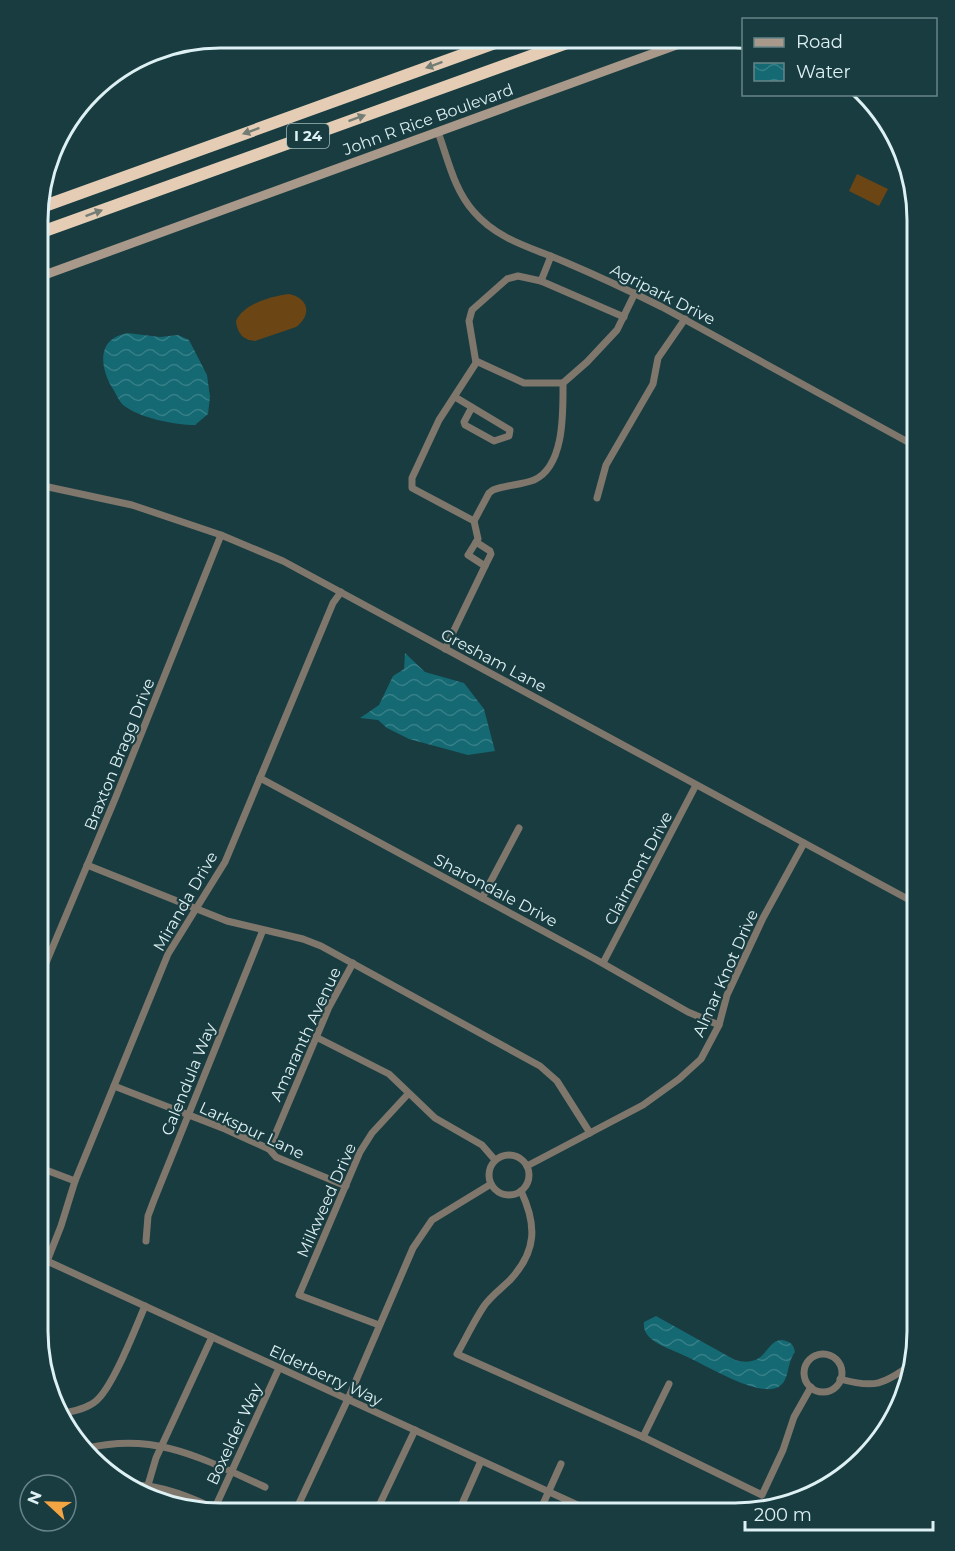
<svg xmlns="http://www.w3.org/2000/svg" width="955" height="1551" viewBox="0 0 955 1551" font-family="Montserrat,sans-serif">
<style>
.garden{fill:#6b4514}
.water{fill:url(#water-waves)}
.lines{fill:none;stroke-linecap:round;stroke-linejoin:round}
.street{stroke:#7f766c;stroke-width:7}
.secondary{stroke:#a8998a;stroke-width:9}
.highway{stroke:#e5cdb5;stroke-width:12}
.oneway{fill:#747d75}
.labels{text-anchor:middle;stroke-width:4.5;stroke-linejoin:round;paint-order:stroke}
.shield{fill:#183c40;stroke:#a2babd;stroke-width:1.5}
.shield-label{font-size:15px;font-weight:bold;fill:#ddf0f3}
.street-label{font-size:16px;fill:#ddf0f3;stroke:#183c40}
.rim{fill:none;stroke:#ddf0f3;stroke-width:3}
</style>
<defs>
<pattern id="water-waves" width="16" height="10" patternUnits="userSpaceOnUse" patternTransform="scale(1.5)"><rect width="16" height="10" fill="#146973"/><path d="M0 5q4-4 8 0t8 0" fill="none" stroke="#367f87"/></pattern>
</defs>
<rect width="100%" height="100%" fill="#183c40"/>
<g class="garden">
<polygon points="857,174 888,189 879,206 849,191"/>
<path d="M289,294C309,298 312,315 296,327L255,341C243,340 237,333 236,321C243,304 272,296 289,294Z"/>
</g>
<g class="water">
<path d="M127,333L160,337L178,335L189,340L207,375L210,397L208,414L195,425C175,425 139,418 123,405C119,401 116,394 113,389C104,375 96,349 114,338C117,336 123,334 127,333Z"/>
<polygon points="405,653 425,672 464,683 484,709 495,751 468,755 409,739 387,728 378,720 360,718 379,705 393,676 404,669"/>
<path d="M656,1316L735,1360C743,1362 751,1363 759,1358C768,1352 773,1336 786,1341C792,1343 794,1346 795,1352C787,1363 789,1379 781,1385C763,1402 703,1363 683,1355C669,1348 641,1341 644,1322Z"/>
</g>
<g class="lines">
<g class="street">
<path d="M438,132C448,159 454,190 474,212C498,240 533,248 565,262C598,276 630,291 662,307L917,447"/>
<polyline points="541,281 624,317"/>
<polyline points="476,361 524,383 563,383"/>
<polyline points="455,397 510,430 509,436 494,441 465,425 464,422 472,407"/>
<polyline points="39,485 132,505 221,535 283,561 917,904"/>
<polyline points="597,498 606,465 653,384 658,358 685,319"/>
<path d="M474,521L489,493L493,490C506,485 521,485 534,480C565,466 563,411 563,383L587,362L617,330L635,293"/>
<polyline points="476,542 490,551 491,554 485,566"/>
<polyline points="445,649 485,566 468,555 478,539 474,521 412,488 412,478 439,420 476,363 469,321 472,310 507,279 518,276 541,281 551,256"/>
<polyline points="260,778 595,959 688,1012 719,1025"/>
<polyline points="87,865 227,921 303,939 321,946 540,1066 557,1081 590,1133"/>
<polyline points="482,898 519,828"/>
<polyline points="603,963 696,785"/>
<polyline points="38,982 115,799 221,535"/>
<polyline points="316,1037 389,1074 435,1118 482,1145 495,1160"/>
<polyline points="114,1086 225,1129 269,1149 276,1157 346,1186"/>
<polyline points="269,1149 329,1007 353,963"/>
<circle cx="509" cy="1175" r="20"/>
<polyline points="527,1166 643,1105 679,1079 701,1059 719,1025 727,995 763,918 804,843"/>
<polyline points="38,1167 75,1181"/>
<path d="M521,1191C537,1225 537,1251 510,1280C502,1288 491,1296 484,1306C474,1321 466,1338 457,1354L643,1437L762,1495L783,1450L794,1417L811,1387"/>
<polyline points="146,1241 148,1216 154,1200 263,930"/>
<polyline points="47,1261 595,1513"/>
<polyline points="38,1284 61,1226 75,1181 168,954 225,862 333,603 341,592"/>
<polyline points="379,1325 299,1295 360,1152 372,1133 408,1094"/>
<circle cx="823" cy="1373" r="19"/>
<path d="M840,1379C876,1389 883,1384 912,1364"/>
<path d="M61,1414C72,1411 87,1409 96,1401C113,1387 135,1329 145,1306"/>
<polyline points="643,1437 669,1384"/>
<path d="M88,1448C157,1432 203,1459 265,1487"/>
<path d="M131,1485C164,1485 193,1498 222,1512"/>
<polyline points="148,1485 156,1458 212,1337"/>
<polyline points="213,1512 279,1368"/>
<polyline points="295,1512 348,1399 413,1248 432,1220 491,1184"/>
<polyline points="376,1512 415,1430"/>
<polyline points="458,1513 481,1461"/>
<polyline points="539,1513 561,1464"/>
</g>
<polyline class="secondary" points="39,277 693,39"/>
<g class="highway">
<polyline points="39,208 509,38"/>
<polyline points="39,233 578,39"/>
</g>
</g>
<defs><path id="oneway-solid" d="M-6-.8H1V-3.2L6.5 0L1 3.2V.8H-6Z" transform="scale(1.5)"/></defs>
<g class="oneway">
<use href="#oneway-solid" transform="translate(434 65) rotate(160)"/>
<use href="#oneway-solid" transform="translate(357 118) rotate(-20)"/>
<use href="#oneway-solid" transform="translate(251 131) rotate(160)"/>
<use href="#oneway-solid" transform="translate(94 213) rotate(-20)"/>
</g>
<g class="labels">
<rect class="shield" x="287" y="124" width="42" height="24" rx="4.5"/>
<g class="shield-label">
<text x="308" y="141">I 24</text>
</g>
<g class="street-label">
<text transform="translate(428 119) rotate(-20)" y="6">John R Rice Boulevard</text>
<text transform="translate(663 294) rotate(27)" y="6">Agripark Drive</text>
<text transform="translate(494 660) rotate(28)" y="6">Gresham Lane</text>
<text transform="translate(119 754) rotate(-68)" y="6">Braxton Bragg Drive</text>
<text transform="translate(638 868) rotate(-62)" y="6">Clairmont Drive</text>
<text transform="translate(496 890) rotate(28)" y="6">Sharondale Drive</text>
<text transform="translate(185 901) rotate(-60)" y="6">Miranda Drive</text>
<text transform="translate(725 973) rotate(-66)" y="6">Almar Knot Drive</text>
<text transform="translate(305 1034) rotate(-65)" y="6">Amaranth Avenue</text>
<text transform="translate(188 1079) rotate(-68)" y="6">Calendula Way</text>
<text transform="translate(252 1130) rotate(25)" y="6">Larkspur Lane</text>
<text transform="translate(326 1200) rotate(-66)" y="6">Milkweed Drive</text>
<text transform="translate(326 1375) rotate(25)" y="6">Elderberry Way</text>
<text transform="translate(234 1434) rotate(-65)" y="6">Boxelder Way</text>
</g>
</g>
<path d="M0 0H955V1551H0ZM220 48H735A172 172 0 0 1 907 220V1331A172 172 0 0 1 735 1503H220A172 172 0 0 1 48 1331V220A172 172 0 0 1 220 48Z" fill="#183c40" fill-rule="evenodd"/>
<path class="rim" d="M220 48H735A172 172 0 0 1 907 220V1331A172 172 0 0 1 735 1503H220A172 172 0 0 1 48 1331V220A172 172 0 0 1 220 48Z"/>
<rect x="742" y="18" width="195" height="78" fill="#183c40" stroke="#678488" stroke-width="1.5"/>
<rect x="754" y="38" width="30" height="9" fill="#a8998a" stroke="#678488" stroke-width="1.5"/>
<text x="796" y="48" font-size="18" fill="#ddf0f3">Road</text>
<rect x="754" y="63" width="30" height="18" fill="url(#water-waves)" stroke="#678488" stroke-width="1.5"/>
<text x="796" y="78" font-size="18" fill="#ddf0f3">Water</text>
<g transform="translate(48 1503) rotate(292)"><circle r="28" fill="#183c40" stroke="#678488" stroke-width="1.5"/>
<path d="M0-4.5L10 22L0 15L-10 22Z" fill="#f3a443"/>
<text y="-9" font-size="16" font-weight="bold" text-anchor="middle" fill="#ddf0f3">N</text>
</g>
<path d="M745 1521v9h188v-9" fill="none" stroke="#ddf0f3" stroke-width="3"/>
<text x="754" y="1521" font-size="18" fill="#ddf0f3" stroke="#183c40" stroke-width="4.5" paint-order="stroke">200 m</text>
</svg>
